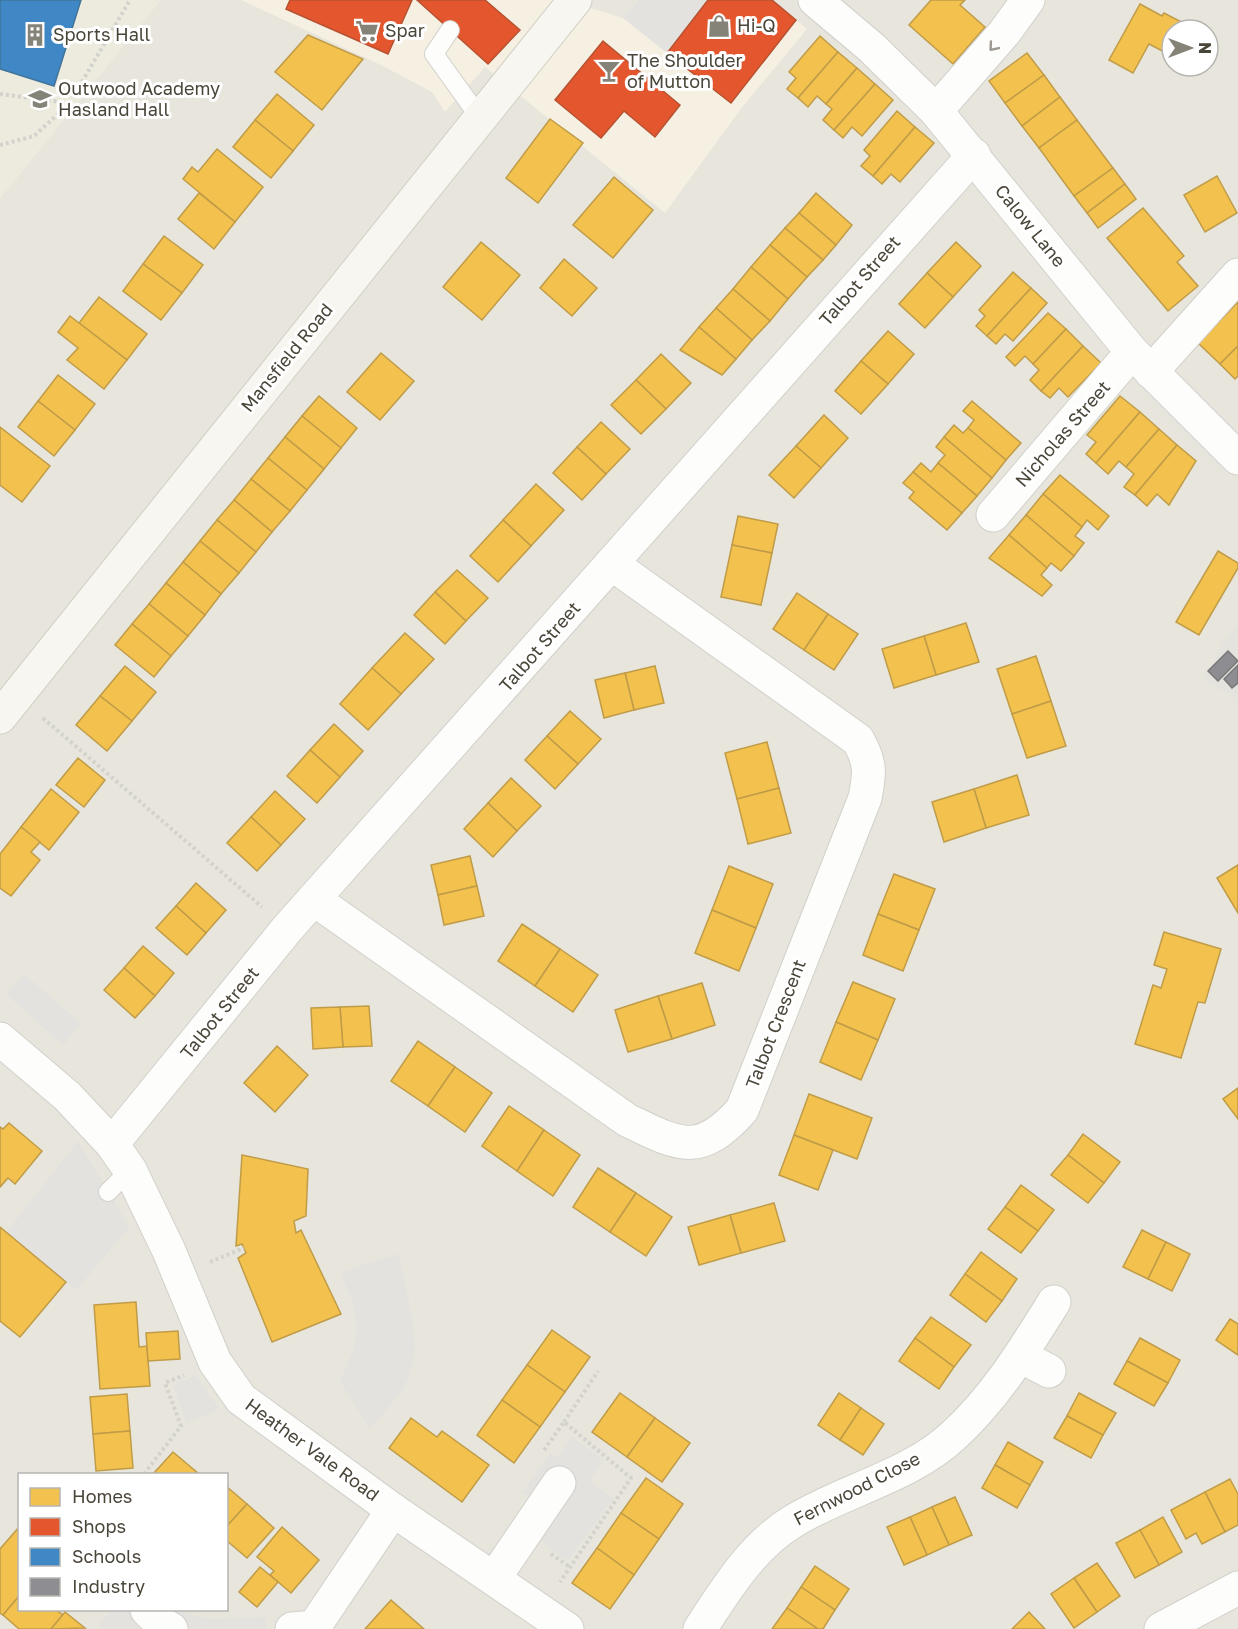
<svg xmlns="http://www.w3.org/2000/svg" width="1238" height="1629" viewBox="0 0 1238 1629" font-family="'Golos Text',sans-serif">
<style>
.residential{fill:#e7e5dc;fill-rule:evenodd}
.commercial{fill:#f5f0e2}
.industrial{fill:#e5e3de}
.education{fill:#edebde}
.parking{fill:#e3e2de}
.homes{fill:#f2c14e;stroke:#c09c48;stroke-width:1.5}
.shops{fill:#e4572e;stroke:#b65231;stroke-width:1.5}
.schools{fill:#3f88c5;stroke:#42749b;stroke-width:1.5}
.industry{fill:#8d8d92;stroke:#797777;stroke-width:1.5}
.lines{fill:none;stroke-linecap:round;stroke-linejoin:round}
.service-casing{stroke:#d1d0cb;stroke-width:20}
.minor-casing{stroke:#d1d0cb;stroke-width:35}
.tertiary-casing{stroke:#d1d0cb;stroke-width:35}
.secondary-casing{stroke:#d2d0c5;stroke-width:35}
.path{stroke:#d3d2cc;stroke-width:4;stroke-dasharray:3 3;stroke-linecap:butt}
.service{stroke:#fdfdfc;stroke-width:18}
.minor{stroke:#fdfdfc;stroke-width:33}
.tertiary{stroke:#fdfdfc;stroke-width:33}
.secondary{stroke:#f7f6f1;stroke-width:33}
.oneway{stroke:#9b9891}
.labels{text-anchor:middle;stroke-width:6;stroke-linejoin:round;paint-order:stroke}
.poi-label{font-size:18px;fill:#4a4539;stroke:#fff;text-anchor:start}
.street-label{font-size:18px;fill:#4a4539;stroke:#fff}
</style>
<rect width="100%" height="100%" fill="#f3f3ee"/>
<path class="residential" d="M0,0H1238V1629H0ZM1172,30H1208V66H1172ZM20,1474H226V1610H20Z"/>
<polygon class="commercial" points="241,0 564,0 623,18 639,0 772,0 807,29 740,110 665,213 485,67 445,112 432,92 381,65"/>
<polygon class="industrial" points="1238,624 1238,699 1203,680 1222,644"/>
<polygon class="education" points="0,0 161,0 0,199"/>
<g class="parking">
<polygon points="639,0 708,0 667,53 623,18"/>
<polygon points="24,974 81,1024 63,1045 6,994"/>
<polygon points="78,1141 129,1227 76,1290 6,1233"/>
<polygon points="399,1254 412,1317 415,1348 410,1374 402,1391 370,1429 340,1381 353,1351 357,1327 353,1303 340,1272"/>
<polygon points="196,1375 219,1409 186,1423 173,1385"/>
<polygon points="572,1437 604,1460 589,1481 613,1498 568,1561 513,1521 530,1497 523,1492 550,1453 557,1458"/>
<polygon points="112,1610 181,1610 195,1616 213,1619 266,1617 267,1629 102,1629 98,1626"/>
</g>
<g class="homes">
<polygon points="931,0 965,0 960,5 985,27 953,64 909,25"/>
<polygon points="1140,4 1162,16 1164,13 1195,29 1172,30 1172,56 1149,44 1133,73 1109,60"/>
<polygon points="308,35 363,59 322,110 275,72"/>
<polygon points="820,36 838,52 798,98 787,89 796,78 789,72"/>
<polygon points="838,52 857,68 826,104 817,96 808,107 798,98"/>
<polygon points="1027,53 1044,75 1005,103 989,81"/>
<polygon points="857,68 875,84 834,130 823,120 832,109 826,104"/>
<polygon points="1044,75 1060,97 1022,126 1005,103"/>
<polygon points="875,84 893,100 862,136 852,127 843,138 834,130"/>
<polygon points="277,94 314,125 293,151 255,120"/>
<polygon points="1060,97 1077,120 1039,148 1022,126"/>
<polygon points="897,111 915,127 873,176 861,166 870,156 864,150"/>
<polygon points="550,119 583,143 538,203 506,178"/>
<polygon points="255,120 293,151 271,178 233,147"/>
<polygon points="1077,120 1113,168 1074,196 1039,148"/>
<polygon points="915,127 934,143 900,182 891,174 882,184 873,176"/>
<polygon points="217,149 263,187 235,222 183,179 192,167 198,172"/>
<polygon points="1113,168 1125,184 1087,213 1074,196"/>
<polygon points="1217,176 1237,213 1205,232 1184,195"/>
<polygon points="614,177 653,210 613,258 573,225"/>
<polygon points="1125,184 1136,199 1098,228 1087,213"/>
<polygon points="199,193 235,222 214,249 178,219"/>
<polygon points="816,193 852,225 836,245 799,213"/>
<polygon points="1143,208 1184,256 1177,262 1198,286 1168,311 1107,238"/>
<polygon points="799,213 836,245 823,260 785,228"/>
<polygon points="785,228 823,260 807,277 770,245"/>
<polygon points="164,236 203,265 182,293 143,264"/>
<polygon points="481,242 520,275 482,320 443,287"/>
<polygon points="956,242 981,266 953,297 927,273"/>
<polygon points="770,245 807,277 788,299 751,267"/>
<polygon points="564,259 597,288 572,316 540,288"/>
<polygon points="143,264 182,293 161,320 123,291"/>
<polygon points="751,267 788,299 770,321 733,289"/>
<polygon points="1013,272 1031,288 987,336 976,326 985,316 979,310"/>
<polygon points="927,273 953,297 925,328 899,304"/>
<polygon points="1031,288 1047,303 1013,341 1005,334 996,344 987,336"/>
<polygon points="733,289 770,321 752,340 716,308"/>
<polygon points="99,297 147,334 127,360 79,323"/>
<polygon points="1238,302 1238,346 1220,364 1198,343"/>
<polygon points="716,308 752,340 736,359 699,327"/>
<polygon points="1048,313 1066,329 1033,364 1025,356 1015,366 1006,357"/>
<polygon points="70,316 127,360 104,389 67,360 78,348 58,332"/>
<polygon points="699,327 736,359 722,375 680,350"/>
<polygon points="1066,329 1083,346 1041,391 1030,380 1039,370 1033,364"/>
<polygon points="888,331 914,354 888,384 861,361"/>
<polygon points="1083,346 1101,363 1068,397 1059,388 1050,398 1041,391"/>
<polygon points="1238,346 1238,376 1235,379 1220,364"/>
<polygon points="381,353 414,381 380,420 347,392"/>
<polygon points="661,354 691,383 666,409 636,380"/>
<polygon points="861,361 888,384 861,414 835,391"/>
<polygon points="58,375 95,404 75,430 38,401"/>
<polygon points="636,380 666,409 641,434 611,405"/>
<polygon points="319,396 357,428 341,448 302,416"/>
<polygon points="1120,396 1140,412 1096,463 1086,454 1096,442 1087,435"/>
<polygon points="38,401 75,430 54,456 18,427"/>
<polygon points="972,401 1021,443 1006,460 968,428 974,420 963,411"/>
<polygon points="1140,412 1159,429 1126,467 1119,461 1108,474 1096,463"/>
<polygon points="824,415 848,438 821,468 796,446"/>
<polygon points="302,416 341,448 324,469 285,437"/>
<polygon points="601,422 630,449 606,474 577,447"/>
<polygon points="954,425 963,433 968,428 1006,460 992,478 944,437"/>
<polygon points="0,427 50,466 22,502 0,485"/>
<polygon points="1159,429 1177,445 1135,495 1124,487 1134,474 1126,467"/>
<polygon points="285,437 324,469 307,490 268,458"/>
<polygon points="944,437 992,478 977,496 938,463 945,455 936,447"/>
<polygon points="1177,445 1196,461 1169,505 1157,494 1147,506 1135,495"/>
<polygon points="796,446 821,468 794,498 769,475"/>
<polygon points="577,447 606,474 582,500 553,473"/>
<polygon points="268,458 307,490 290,511 251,479"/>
<polygon points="921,463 931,472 938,463 977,496 962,513 913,472"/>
<polygon points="913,472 962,513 947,530 909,498 914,492 903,483"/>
<polygon points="1060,475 1109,516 1098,530 1087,520 1082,527 1043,494"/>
<polygon points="251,479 290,511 272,532 234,500"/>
<polygon points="536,484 564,510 531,546 503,520"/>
<polygon points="1043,494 1082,527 1075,536 1084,543 1074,556 1026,515"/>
<polygon points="234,500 272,532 256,552 217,520"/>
<polygon points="1026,515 1074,556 1061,571 1051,563 1047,568 1009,535"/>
<polygon points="738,516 778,524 772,553 732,545"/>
<polygon points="217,520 256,552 239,573 200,541"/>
<polygon points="503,520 531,546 498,582 470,556"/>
<polygon points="1009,535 1047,568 1041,575 1052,585 1042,596 989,558"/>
<polygon points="200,541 239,573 221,594 183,562"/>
<polygon points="732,545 772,553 761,605 721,597"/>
<polygon points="1218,551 1238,563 1238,568 1199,635 1176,622"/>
<polygon points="183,562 221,594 205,615 166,583"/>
<polygon points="457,570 488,598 466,621 435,592"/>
<polygon points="166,583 205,615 188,636 149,604"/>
<polygon points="435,592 466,621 445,644 414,615"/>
<polygon points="797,593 828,614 804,650 773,629"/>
<polygon points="149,604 188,636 171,656 132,624"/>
<polygon points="828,614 858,634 834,670 804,650"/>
<polygon points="966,623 979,662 936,675 924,636"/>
<polygon points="132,624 171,656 154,677 115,645"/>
<polygon points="405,633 434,659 401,694 372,668"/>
<polygon points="924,636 936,675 894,688 882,649"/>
<polygon points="1036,656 1051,701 1012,714 997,669"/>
<polygon points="125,666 156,692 132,721 100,696"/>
<polygon points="655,666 664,703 634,710 625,673"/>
<polygon points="372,668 401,694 368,730 340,704"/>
<polygon points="625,673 634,710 604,718 595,680"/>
<polygon points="100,696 132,721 107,751 76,725"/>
<polygon points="1051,701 1066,746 1027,758 1012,714"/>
<polygon points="570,711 601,739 578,764 547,736"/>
<polygon points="334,724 363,751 340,777 310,750"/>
<polygon points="547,736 578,764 555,789 525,760"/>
<polygon points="767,742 779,788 737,799 725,753"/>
<polygon points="310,750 340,777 317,803 287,776"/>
<polygon points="78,758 105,780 84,807 56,785"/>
<polygon points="1017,775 1029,815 986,828 974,789"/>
<polygon points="511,778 541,806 517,831 488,803"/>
<polygon points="779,788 791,833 748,844 737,799"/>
<polygon points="51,789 79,812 49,850 21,827"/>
<polygon points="974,789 986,828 944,842 932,802"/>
<polygon points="275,791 305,819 281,845 251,817"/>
<polygon points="488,803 517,831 493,857 464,829"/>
<polygon points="251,817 281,845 257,871 227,843"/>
<polygon points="21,827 40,842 31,852 40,860 11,896 0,888 0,854"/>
<polygon points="470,856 477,886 438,895 431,865"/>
<polygon points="1238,865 1238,913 1217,878"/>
<polygon points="729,866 773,884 756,928 712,910"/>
<polygon points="894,874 935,889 919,930 878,914"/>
<polygon points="196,883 226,910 206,933 176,906"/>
<polygon points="477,886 484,916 444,925 438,895"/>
<polygon points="176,906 206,933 187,955 156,928"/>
<polygon points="712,910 756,928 739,971 695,953"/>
<polygon points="878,914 919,930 903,971 863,955"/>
<polygon points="522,924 560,949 535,986 498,961"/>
<polygon points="1164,932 1221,949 1205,1003 1198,1002 1181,1058 1135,1044 1153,985 1161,988 1167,969 1154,965"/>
<polygon points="143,946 174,973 155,996 124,968"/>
<polygon points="560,949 598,975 573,1012 535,986"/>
<polygon points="124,968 155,996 135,1018 104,990"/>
<polygon points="853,982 895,999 878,1040 836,1022"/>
<polygon points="702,983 715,1025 672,1039 658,996"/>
<polygon points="658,996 672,1039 628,1052 615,1010"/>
<polygon points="369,1006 372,1046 343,1047 340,1007"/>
<polygon points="340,1007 343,1047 313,1049 311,1008"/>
<polygon points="836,1022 878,1040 861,1080 820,1062"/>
<polygon points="418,1041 455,1067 428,1106 391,1081"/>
<polygon points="277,1046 308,1075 275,1112 244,1083"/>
<polygon points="455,1067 492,1093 465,1132 428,1106"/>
<polygon points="1238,1088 1238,1119 1223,1099"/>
<polygon points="809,1094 872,1118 857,1159 794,1135"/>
<polygon points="509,1106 544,1130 517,1171 482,1146"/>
<polygon points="9,1123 42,1151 15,1184 8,1178 0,1187 0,1127 3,1129"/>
<polygon points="544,1130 580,1155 553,1196 517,1171"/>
<polygon points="1083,1134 1120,1162 1104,1183 1068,1155"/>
<polygon points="794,1135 833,1150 818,1190 779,1175"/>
<polygon points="242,1155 308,1169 306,1216 294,1221 296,1233 301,1230 341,1314 272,1342 238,1258 246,1253 242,1244 236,1246"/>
<polygon points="1068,1155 1104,1183 1088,1203 1051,1175"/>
<polygon points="598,1168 636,1193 610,1232 573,1207"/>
<polygon points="1021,1185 1054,1210 1038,1231 1005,1207"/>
<polygon points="636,1193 672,1217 646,1256 610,1232"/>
<polygon points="774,1203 785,1241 741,1253 730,1215"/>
<polygon points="1005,1207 1038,1231 1021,1253 988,1229"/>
<polygon points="730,1215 741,1253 699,1265 688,1227"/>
<polygon points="0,1227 66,1282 20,1337 0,1321"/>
<polygon points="1142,1230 1166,1242 1148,1279 1123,1267"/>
<polygon points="1166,1242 1190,1254 1172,1291 1148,1279"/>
<polygon points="981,1252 1017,1279 1002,1301 965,1274"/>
<polygon points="965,1274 1002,1301 986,1322 950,1295"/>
<polygon points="136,1302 139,1347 147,1346 150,1386 100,1389 94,1305"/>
<polygon points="931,1317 971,1345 954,1367 915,1338"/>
<polygon points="1230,1319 1238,1324 1238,1355 1216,1340"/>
<polygon points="552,1330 590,1357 565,1392 527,1365"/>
<polygon points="178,1331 180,1359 148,1361 146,1333"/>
<polygon points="915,1338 954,1367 939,1389 899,1361"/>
<polygon points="1140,1338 1180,1360 1168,1383 1127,1361"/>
<polygon points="1127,1361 1168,1383 1154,1406 1114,1384"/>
<polygon points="527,1365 565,1392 540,1427 502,1400"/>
<polygon points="620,1393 655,1418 627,1457 592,1432"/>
<polygon points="839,1393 861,1408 840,1440 818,1425"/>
<polygon points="1079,1393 1116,1413 1103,1435 1067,1416"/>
<polygon points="127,1394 130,1431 93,1434 90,1397"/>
<polygon points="502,1400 540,1427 514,1463 477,1435"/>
<polygon points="861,1408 884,1424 863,1455 840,1440"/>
<polygon points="1067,1416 1103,1435 1091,1458 1054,1438"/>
<polygon points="411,1418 437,1437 442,1431 489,1465 462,1502 389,1448"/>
<polygon points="655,1418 690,1443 662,1482 627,1457"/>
<polygon points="130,1431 133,1468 96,1471 93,1434"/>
<polygon points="1008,1442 1043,1462 1030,1485 995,1465"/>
<polygon points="173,1452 199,1474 153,1474"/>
<polygon points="995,1465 1030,1485 1017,1508 982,1488"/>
<polygon points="646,1478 683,1504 659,1539 621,1513"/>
<polygon points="1230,1479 1238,1494 1238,1525 1225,1532 1205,1492"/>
<polygon points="226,1486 247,1504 226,1527"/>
<polygon points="1205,1492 1225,1532 1202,1544 1196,1533 1186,1539 1171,1510"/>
<polygon points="955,1497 972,1535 949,1545 932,1507"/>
<polygon points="247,1504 274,1528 247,1558 226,1540 226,1527"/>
<polygon points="932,1507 949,1545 927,1555 910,1517"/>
<polygon points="621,1513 659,1539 634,1575 597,1548"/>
<polygon points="910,1517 927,1555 904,1565 887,1527"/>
<polygon points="1163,1517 1182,1552 1159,1565 1140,1530"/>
<polygon points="20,1526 20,1595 3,1615 0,1613 0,1549"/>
<polygon points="282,1527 319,1560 291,1593 270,1575 274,1571 257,1557"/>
<polygon points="1140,1530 1159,1565 1135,1578 1116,1543"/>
<polygon points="597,1548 634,1575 610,1609 572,1583"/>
<polygon points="1097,1563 1120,1596 1097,1612 1074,1578"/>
<polygon points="815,1566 849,1589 835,1610 801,1587"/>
<polygon points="260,1567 278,1582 257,1607 239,1592"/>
<polygon points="1074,1578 1097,1612 1074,1628 1051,1594"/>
<polygon points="801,1587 835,1610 823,1629 818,1629 787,1608"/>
<polygon points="20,1595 20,1610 56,1610 63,1615 51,1629 19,1629 3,1615"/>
<polygon points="391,1600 424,1629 365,1629"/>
<polygon points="787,1608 818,1629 772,1629"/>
<polygon points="65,1612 85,1628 51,1629"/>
<polygon points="1029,1612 1045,1629 1012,1629"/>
</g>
<g class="shops">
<polygon points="290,0 412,0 388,54 286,9"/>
<polygon points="417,0 485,0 520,30 488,64"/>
<polygon points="708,0 772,0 796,20 731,103 667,53"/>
<polygon points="603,41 680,105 655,137 624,111 601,138 555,100"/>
</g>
<polygon class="schools" points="0,0 81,0 54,86 0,69"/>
<g class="industry">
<polygon points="1228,651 1238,661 1218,681 1208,671"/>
<polygon points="1238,665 1238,683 1232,688 1224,679"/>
</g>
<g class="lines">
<g class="service-casing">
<g id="service">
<polyline points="450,30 434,54 480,118"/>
<polyline points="108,1192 130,1170"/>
</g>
</g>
<g class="minor-casing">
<g id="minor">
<polyline points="936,111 1004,33 1028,0"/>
<polyline points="1151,372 1238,275"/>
<polyline points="993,515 1132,352"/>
<path d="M315,900L627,1120C679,1145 699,1158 742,1110L865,798C870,773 871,763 858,740L612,564"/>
<polyline points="0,1039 67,1096 112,1144 130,1170 169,1251 215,1362 241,1399 393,1510 567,1629"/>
<polyline points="112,1144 287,929 974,155"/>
<polyline points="1020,1356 1049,1371"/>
<polyline points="495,1577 559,1483"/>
<polyline points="147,1610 160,1623 171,1629"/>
<polyline points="292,1629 314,1627 393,1510"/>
<path d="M700,1629C725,1591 752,1546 792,1522C841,1491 909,1477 953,1436C995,1398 1024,1350 1054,1302"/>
<polyline points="1161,1629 1238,1588"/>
</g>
</g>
<g class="tertiary-casing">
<polyline id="tertiary" points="815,0 872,48 936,111 1132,352 1238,458"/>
</g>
<g class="secondary-casing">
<polyline id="secondary" points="0,717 575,0"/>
</g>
<g class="path">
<polyline points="0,94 68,103"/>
<polyline points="0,145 34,136 69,104 130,0"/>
<polyline points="43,718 262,907"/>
<polyline points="210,1262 244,1248"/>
<polyline points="564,1422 598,1371"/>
<polyline points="544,1450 564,1422 631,1478 560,1582"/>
<polyline points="144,1474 181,1426 165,1383 184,1375"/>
<polyline points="551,1554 570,1567"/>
</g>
<use href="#service" class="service"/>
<use href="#minor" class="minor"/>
<use href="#tertiary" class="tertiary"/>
<use href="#secondary" class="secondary"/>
</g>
<defs><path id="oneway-chevron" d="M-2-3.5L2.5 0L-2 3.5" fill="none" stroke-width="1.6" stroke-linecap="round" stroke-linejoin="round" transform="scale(1.5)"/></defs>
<use class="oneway" href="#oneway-chevron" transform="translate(993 47) rotate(130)"/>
<defs>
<g id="shop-bare" transform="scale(1.8)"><path d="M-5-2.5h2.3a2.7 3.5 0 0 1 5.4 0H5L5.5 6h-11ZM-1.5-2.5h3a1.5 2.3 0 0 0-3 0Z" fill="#858278" stroke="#fff" stroke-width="2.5" paint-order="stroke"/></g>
<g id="supermarket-bare" transform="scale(1.8)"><path d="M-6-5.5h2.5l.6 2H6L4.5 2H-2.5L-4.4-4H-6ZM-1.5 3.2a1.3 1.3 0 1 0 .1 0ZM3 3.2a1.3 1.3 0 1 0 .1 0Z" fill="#858278" stroke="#fff" stroke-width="2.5" paint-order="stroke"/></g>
<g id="building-bare" transform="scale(1.8)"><path d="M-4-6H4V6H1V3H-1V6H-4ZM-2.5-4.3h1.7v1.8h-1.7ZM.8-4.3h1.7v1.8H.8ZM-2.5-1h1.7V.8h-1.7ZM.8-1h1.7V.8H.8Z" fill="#858278" stroke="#fff" stroke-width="2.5" paint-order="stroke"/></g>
<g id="bar-bare" transform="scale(1.8)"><path d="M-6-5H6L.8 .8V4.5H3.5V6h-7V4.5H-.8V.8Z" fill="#858278" stroke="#fff" stroke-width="2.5" paint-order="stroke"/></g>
<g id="school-bare" transform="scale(1.8)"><path d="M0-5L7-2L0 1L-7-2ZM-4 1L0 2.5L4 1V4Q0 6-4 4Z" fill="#858278" stroke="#fff" stroke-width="2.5" paint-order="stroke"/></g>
</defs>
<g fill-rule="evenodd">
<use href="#shop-bare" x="719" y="26"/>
<use href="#supermarket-bare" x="367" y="31"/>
<use href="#building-bare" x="35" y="35"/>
<use href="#bar-bare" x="609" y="71"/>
<use href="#school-bare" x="40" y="99"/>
</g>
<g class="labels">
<g class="poi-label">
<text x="737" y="32">Hi-Q</text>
<text x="385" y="37">Spar</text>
<text x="53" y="41">Sports Hall</text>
<text x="627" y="67">The Shoulder<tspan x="627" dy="21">of Mutton</tspan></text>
<text x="58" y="95">Outwood Academy<tspan x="58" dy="21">Hasland Hall</tspan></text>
</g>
<g class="street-label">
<text transform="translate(1030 226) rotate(51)" y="6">Calow Lane</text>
<text transform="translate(860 281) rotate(-49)" y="6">Talbot Street</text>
<text transform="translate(287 358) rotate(-51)" y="6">Mansfield Road</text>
<text transform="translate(1063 434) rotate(-49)" y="6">Nicholas Street</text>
<text transform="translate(540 647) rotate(-49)" y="6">Talbot Street</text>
<text transform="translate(220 1013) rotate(-51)" y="6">Talbot Street</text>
<text transform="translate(776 1024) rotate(-69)" y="6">Talbot Crescent</text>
<text transform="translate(312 1450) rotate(36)" y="6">Heather Vale Road</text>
<text transform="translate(857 1489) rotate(-27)" y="6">Fernwood Close</text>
</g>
</g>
<rect x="18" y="1473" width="210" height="138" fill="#ffffff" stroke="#b7b5b0" stroke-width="1.5"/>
<rect x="30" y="1488" width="30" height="18" fill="#f2c14e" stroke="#b7b5b0" stroke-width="1.5"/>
<text x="72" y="1503" font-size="18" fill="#4a4539">Homes</text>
<rect x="30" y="1518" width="30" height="18" fill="#e4572e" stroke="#b7b5b0" stroke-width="1.5"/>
<text x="72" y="1533" font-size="18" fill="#4a4539">Shops</text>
<rect x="30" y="1548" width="30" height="18" fill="#3f88c5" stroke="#b7b5b0" stroke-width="1.5"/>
<text x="72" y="1563" font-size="18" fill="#4a4539">Schools</text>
<rect x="30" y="1578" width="30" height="18" fill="#8d8d92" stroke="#b7b5b0" stroke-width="1.5"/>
<text x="72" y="1593" font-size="18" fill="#4a4539">Industry</text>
<g transform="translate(1190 48) rotate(90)"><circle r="28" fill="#ffffff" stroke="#b7b5b0" stroke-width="1.5"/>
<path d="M0-4.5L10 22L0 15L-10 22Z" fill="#858278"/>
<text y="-9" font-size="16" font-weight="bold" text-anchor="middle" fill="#4a4539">N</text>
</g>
</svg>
